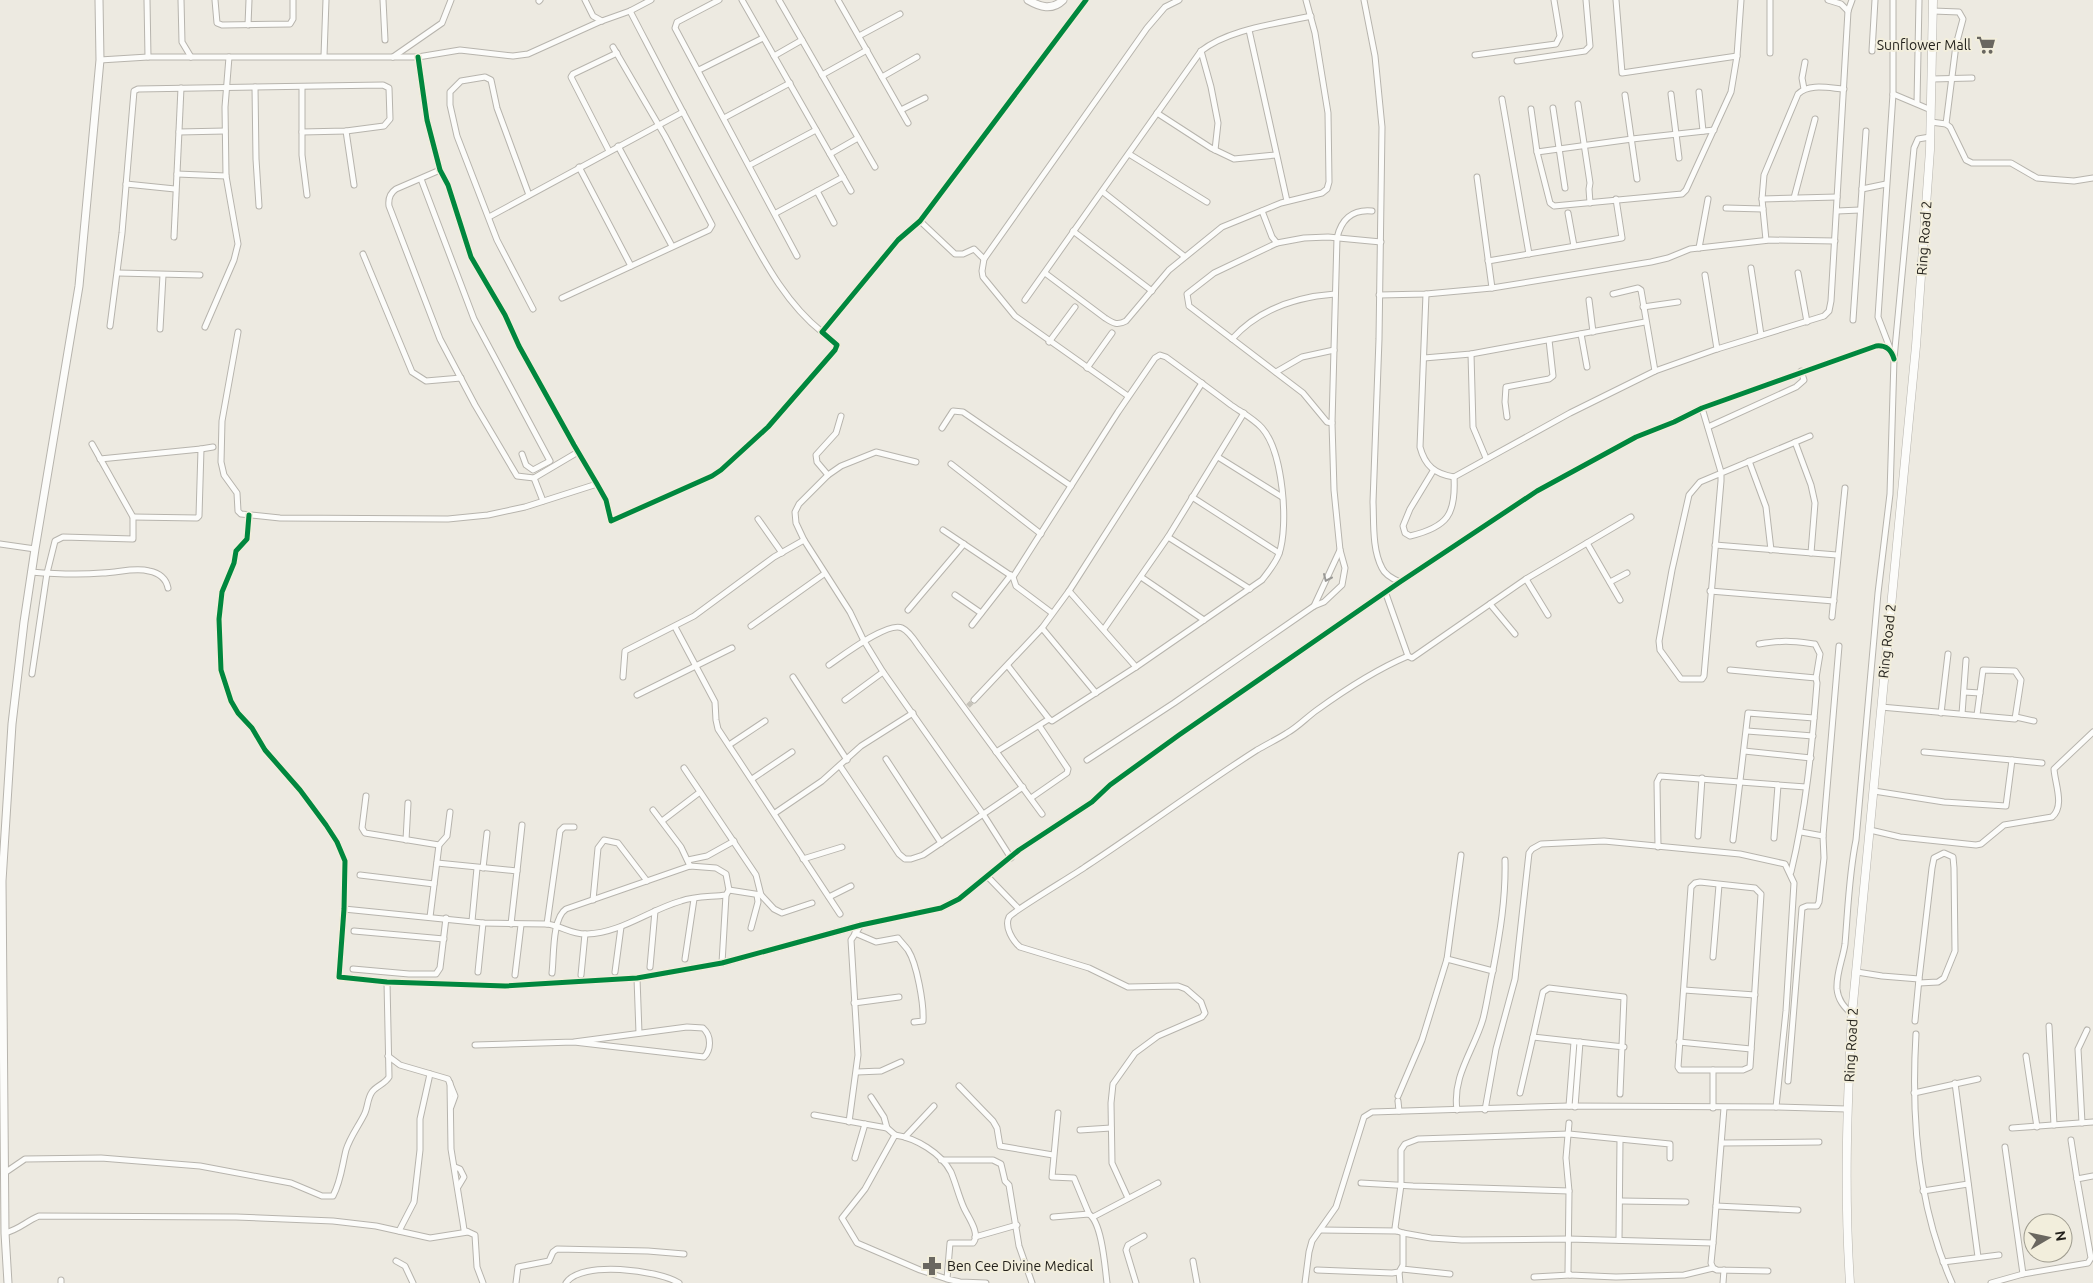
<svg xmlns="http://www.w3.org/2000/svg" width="2093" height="1283" viewBox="0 0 2093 1283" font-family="Ubuntu,sans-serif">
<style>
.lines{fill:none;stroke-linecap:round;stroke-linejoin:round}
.street-tunnel{stroke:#c5c2b9;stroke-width:5;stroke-dasharray:5 2.5;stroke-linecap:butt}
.street-casing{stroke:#b7b4ad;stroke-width:7}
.secondary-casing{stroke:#b7b4ad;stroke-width:9}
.primary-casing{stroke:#b7b4ad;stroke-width:9}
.street{stroke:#fcfcfa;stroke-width:5}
.secondary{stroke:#fcfcfa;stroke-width:7}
.primary{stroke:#fcfcfa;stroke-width:8}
.cycleway-casing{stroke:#f2eedc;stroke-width:8}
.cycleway{stroke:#00873e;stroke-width:5}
.oneway{stroke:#9a9996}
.labels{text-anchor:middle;stroke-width:4;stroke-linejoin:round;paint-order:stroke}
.poi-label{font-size:14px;fill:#23211b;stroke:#f2eedc;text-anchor:end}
.street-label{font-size:14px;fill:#23211b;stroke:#f2eedc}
</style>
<rect width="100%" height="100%" fill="#edeae1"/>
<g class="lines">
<polyline class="street-tunnel" points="968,706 974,700"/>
<g class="street-casing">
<g id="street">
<polyline points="147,0 148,57"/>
<polyline points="181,0 182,42 191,57"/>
<polyline points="215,0 217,23 222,25 290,24 293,19 293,0"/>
<polyline points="383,0 385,40"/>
<polyline points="585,0 593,16 602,21"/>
<polyline points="719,0 677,22 675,28 797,256"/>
<polyline points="742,0 851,191"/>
<polyline points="779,0 875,167"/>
<polyline points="838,0 908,123"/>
<path d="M1364,0L1375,56L1382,127L1379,339L1373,502C1374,523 1372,549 1382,568C1385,575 1393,579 1400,582"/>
<polyline points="1616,0 1622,73 1737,56"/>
<polyline points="1828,0 1841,4 1848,11"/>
<polyline points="539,1 540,0"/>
<path d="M630,11C665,78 700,146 737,212C761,255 783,301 822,332"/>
<polyline points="1933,11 1959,12 1963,19 1956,45 1946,124"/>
<polyline points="248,25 249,0"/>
<polyline points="1249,30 1287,201"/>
<polyline points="859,36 900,14"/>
<polyline points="1201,51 1211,87 1218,123 1215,150"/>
<polyline points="1872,51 1875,0"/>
<polyline points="1770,53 1770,0"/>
<polyline points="1475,55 1556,44 1560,36 1554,0"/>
<polyline points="324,56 326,0"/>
<polyline points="774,56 802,40"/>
<polyline points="393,57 442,23 451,0"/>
<polyline points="418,57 427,120 440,170 448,185 471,257 505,315 519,346 574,445 597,484 606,500 611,521 712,476 721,470 768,427 835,350 837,345 822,332 898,240 920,221 1086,0"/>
<polyline points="100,60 148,57 418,57 460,50 513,56 528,54 599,22 630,11 651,0"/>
<polyline points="1517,61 1585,51 1590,46 1586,0"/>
<polyline points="699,70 763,38"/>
<polyline points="822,75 867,50"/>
<polyline points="882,77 917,57"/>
<polyline points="1932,79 1972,78"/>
<polyline points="255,87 256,159 259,206"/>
<polyline points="302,87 302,155 307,195"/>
<polyline points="1804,89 1802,78 1805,62"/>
<polyline points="1699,92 1703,131"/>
<polyline points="1671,94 1679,158"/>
<polyline points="1893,94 1931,110"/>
<polyline points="1625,95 1637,179"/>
<polyline points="1502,99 1529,254"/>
<polyline points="1917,103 1919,0"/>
<polyline points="1578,104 1590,183 1589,189 1590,203"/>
<polyline points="1553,108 1565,188"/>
<polyline points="1531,109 1537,152 1550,203 1554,206 1682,194 1686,190 1731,92 1737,56 1741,0"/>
<polyline points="901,110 925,98"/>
<polyline points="1157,113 1211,148 1234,159 1276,155"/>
<polyline points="724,118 790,83"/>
<polyline points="1931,122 1946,124 1950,127 1966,160 1972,163 2011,163 2037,178 2048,179 2074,181 2093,178"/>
<polyline points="346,131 354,185"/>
<polyline points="179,132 225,131"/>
<polyline points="618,146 672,246"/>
<polyline points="609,151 571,77 573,74 617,53"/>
<polyline points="1537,152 1632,139 1714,130"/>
<polyline points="830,154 858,138"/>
<polyline points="1129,154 1207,202"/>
<polyline points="750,165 816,130"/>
<polyline points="579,167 631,266"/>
<path d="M440,170L396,189C390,193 388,198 389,206L440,339L475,405L517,476L534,478L578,452"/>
<polyline points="177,174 226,176"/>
<polyline points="1477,177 1492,288"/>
<polyline points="421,179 474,319 550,461 533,470 526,465 522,454"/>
<polyline points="126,184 175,189"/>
<polyline points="1862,189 1886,184"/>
<polyline points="817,191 834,223"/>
<polyline points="1103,192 1184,256"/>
<polyline points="529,195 497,108 491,80 485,77 461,81 450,92 450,105 457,136 497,240 533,309"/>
<polyline points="1794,198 1815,119"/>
<polyline points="1762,199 1837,197"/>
<polyline points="1726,208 1763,209"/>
<polyline points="1262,211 1272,237 1277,243"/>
<polyline points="1837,211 1860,210"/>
<polyline points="776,213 843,177"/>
<polyline points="1568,213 1574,246"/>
<polyline points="489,217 683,112"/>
<polyline points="920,221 955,254 963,254 974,249 984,259"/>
<polyline points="1073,231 1152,291"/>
<polyline points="174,237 181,88"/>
<path d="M1766,240L1762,199L1764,175L1798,94C1809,83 1829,88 1844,89"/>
<polyline points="1699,248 1708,199"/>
<polyline points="363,254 412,372 426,381 461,378"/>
<polyline points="1488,261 1622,238 1616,199"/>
<polyline points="1751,268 1761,335"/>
<polyline points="118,273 200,275"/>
<path d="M1045,273L1105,318C1113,323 1117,326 1126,321L1169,270L1222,227L1281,203L1322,193L1327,189L1329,182L1328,113L1315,33L1306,0"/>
<polyline points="1798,273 1807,322"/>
<polyline points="1705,275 1717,349"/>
<path d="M1426,294L1420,447C1425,466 1435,474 1454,477L1570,413L1655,371L1717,349L1824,316L1829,311L1831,301L1848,11L1852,0"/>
<polyline points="1613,294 1638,288 1641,290 1655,371"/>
<polyline points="1379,295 1426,294 1492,288 1651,262 1668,258 1690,249 1770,240 1835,241"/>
<polyline points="562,298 709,230 712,225 665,136 613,47"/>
<path d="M1025,300L1201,51C1229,29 1276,24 1311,16"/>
<polyline points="1589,300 1593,332"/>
<polyline points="1643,307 1678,302"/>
<polyline points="1853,320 1866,131"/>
<polyline points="110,326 122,233 134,91 138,89 383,85 389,88 390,119 384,126 346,131 302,132"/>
<polyline points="205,327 234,260 238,244 226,176 225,107 229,57"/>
<polyline points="160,329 163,275"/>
<polyline points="238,332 222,421 221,462 224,475 237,493 238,511 241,514 280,518 448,519 488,515 525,507 597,484"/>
<polyline points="1581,334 1587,367"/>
<path d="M1232,339C1259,309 1295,297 1335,294"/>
<polyline points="1049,342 1075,307"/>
<polyline points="1891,351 1878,317 1893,94 1893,0"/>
<polyline points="1471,354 1473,427 1486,458"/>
<polyline points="1424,358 1471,354 1645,322"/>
<polyline points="1087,368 1112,333"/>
<polyline points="1276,372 1302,357 1334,350"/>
<polyline points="1128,396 1015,316 983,277 982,271 984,259 1147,28 1165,7 1179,0"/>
<polyline points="1702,408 1721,472 1721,481 1704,676 1702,679 1681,679 1660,650 1659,641 1672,570 1689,495 1700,482 1810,436"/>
<polyline points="1507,417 1505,402 1506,387 1549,379 1553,376 1549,340"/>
<polyline points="1332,423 1327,422 1303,393 1189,306 1187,294 1214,273 1277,243 1304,238 1328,237 1381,242"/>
<polyline points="1708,427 1796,387 1804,380 1801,371"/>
<polyline points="942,428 953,411 963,412 1071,486"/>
<polyline points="1795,442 1811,485 1815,503 1811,553"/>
<polyline points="201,449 213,447"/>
<polyline points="1218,457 1282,497"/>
<polyline points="100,459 201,449 199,516 197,518 133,517"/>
<polyline points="1749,461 1766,507 1771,550"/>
<polyline points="916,462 876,452 841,466 828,475 799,504 795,512 796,523 804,540 850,612 864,641 883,672 983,814 1011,858"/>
<polyline points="951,464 1041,534"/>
<path d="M1433,471L1410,509L1403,526L1405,533L1410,536C1448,527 1456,514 1454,477"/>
<polyline points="828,475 817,462 816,455 836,433 841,416"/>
<polyline points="534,478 543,501"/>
<polyline points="1192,497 1279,553"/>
<path d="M249,515L247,539L236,551L234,563L222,592L219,619L221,670L231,701L238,713L252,728L265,750L300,790L326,825L337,842L345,861L344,909L339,977L387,982L505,986L637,978L722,963L861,925L941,908L959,899L1019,850L1092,802L1110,785L1179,735L1400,582L1537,491L1636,437L1674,422L1702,408L1876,346C1886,345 1891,349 1894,359"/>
<polyline points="758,519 782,553"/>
<polyline points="943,530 1013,577 1016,586 1052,613"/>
<polyline points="1168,537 1250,589"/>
<polyline points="1587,543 1620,600"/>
<polyline points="0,544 35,549"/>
<polyline points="1715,545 1837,555"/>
<path d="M31,572C55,574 79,575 102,573C118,573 134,567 149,571C159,573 166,578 168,588"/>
<polyline points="1141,577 1204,620"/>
<polyline points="1526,579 1548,615"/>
<polyline points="1610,582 1627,573"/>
<polyline points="1069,591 1136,667"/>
<polyline points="1710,591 1834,601"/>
<polyline points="1386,594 1408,656 1412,658 1526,579 1631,517"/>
<polyline points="955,595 981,613"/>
<polyline points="1490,604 1515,634"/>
<polyline points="1314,606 1340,550"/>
<polyline points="908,610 964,544"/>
<polyline points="1832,617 1845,488"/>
<polyline points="972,625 1011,575"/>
<polyline points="751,626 824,574"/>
<polyline points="675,627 715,702 716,720 718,729 840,914"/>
<polyline points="1042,628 1096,693"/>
<polyline points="1104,629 1168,537 1244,413"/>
<path d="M1759,644C1784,640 1790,641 1815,644L1820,654L1816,678L1817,683C1812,747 1806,810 1791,872"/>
<path d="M829,665C842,656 888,621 902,628C911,632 917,645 923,652L1042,814"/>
<path d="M1008,666L1049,719L1052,721L1136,667L1262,580C1269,571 1275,564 1279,554C1289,525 1283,452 1262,428C1254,419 1241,412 1231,405C1210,389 1188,373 1166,357L1160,355L1155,358L1118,412L1013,577"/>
<polyline points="1730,670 1816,678"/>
<polyline points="32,674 47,573 55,541 63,537 133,539 133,517 92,444"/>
<polyline points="623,677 625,651 694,616 774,557 804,540"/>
<polyline points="793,677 847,760"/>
<polyline points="1964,692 1980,693"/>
<polyline points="637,695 732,648"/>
<polyline points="845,700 883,672"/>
<polyline points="974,700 1042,628 1069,591 1202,383"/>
<polyline points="1881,707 2015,719 2021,680 2015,671 1983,670 1977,715"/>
<polyline points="1941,713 1948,654"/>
<polyline points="1962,714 1966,660"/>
<polyline points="2016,717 2034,721"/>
<polyline points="1747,731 1813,736"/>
<polyline points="729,745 765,721"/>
<polyline points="1744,751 1811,758"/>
<polyline points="996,752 1049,719"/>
<polyline points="1924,752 2012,760"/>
<polyline points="886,759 941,843"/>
<path d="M1087,760L1174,703L1314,606L1324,602L1342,585L1345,568L1340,550L1334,490L1332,423L1337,238C1341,220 1352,209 1372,211"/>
<polyline points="840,766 899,854 905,859 911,859 923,855 1023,787"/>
<polyline points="684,768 756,875 761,895"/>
<polyline points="752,779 792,752"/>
<polyline points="1874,791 1944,802 2006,806 2012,760 2042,763"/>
<polyline points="366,796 362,828 365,833 439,845"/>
<polyline points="1031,798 1067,773 1068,769 1040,727"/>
<polyline points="653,810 681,847 690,866"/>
<polyline points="775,813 822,781 861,746 913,713"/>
<polyline points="662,821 700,792"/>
<path d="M1870,830L1900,837L1976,845L1981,844L2004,825L2052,817C2065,806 2055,784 2054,769L2093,732"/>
<polyline points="1698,836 1702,778"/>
<polyline points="1823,836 1839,646"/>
<polyline points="1774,838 1778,785"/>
<polyline points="406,840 408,803"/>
<polyline points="1733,840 1748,713 1814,718"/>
<polyline points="1658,847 1657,782 1660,776 1806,787"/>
<polyline points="803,859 842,847"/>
<polyline points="688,860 707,856 734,841"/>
<polyline points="437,863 517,871 511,924"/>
<polyline points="483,868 487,833"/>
<polyline points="517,871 522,825"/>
<polyline points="360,875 434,884"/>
<polyline points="988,877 1018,908"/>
<polygon points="1700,882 1755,888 1761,894 1750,1067 1743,1070 1680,1070 1678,1067 1691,887 1695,883"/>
<polyline points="729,890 761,895 774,909 782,913 812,903"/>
<polyline points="829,897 851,886"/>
<polyline points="593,900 598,848 604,840 618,843 647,881"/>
<path d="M344,909L483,923L547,924C562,926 572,935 587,934C621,933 649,910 681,901C695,896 712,897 726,895L729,890L726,874L716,868L690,866L566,909C552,918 554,957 552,973"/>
<polyline points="430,917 439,845 447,836 450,812"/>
<polyline points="472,921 477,868"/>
<polyline points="547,924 560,831 564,827 574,827"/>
<polyline points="751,928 758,902 757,895"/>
<polyline points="354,931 444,939"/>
<path d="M855,933L876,942L898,938C901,942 905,946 908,950C917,964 924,1004 923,1021L914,1022"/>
<polyline points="1713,957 1719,885"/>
<polyline points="685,959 694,899"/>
<polyline points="1447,959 1493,971"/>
<polyline points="722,963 726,895"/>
<polyline points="650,967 655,911"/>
<polyline points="353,969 409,974 436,974 440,968 446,918"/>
<polyline points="478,972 483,923"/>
<polyline points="615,972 621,927"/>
<polyline points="1857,972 1882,976 1919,979 1932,868 1934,858 1944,853 1953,857 1954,868 1955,951 1944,978 1938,982 1919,983"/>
<polyline points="515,975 521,925"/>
<polyline points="581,975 585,934"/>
<polyline points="637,978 639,1033"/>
<polyline points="1684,990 1755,995"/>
<polyline points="854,1003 899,997"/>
<path d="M1852,1014C1844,1007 1838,1000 1837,989C1836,973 1843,959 1845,944C1848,909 1849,874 1856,840L1878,593L1890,494L1894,359L1914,148L1918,139L1930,137"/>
<polyline points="1915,1021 1919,979"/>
<polyline points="2049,1026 2054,1125"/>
<path d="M1916,1034C1911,1118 1917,1205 1952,1283"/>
<polyline points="1679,1042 1751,1049"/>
<path d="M475,1045L574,1042L704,1057C711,1050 712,1036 703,1028L687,1027L574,1042"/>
<polyline points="388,1056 400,1065 448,1079 455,1096 451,1107"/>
<polyline points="2026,1056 2037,1127"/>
<polyline points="857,1072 881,1071 901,1062"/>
<polyline points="1788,1081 1802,908 1807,906 1817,906 1819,902 1824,858 1823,836 1801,832"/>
<polyline points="450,1083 451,1149 463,1223 464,1230 475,1235 477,1267 483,1283"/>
<polyline points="1955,1083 1978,1257"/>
<polyline points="959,1086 993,1121 997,1128 1000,1146 1053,1155"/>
<polyline points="1520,1093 1533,1037"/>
<polyline points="1914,1093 1978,1079"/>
<polyline points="1620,1094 1624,997 1549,988 1543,992 1533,1037 1624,1047"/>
<polyline points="1398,1096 1422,1040 1447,959 1461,855"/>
<polyline points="871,1097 884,1117 887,1128"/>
<polyline points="1398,1101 1399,1111"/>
<polyline points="1569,1106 1574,1042"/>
<polyline points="1575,1107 1580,1042"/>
<polyline points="1713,1108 1713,1070"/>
<path d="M1457,1110C1452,1076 1474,1050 1483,1019C1487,1003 1489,987 1493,970C1500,933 1506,898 1505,860"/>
<polyline points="1485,1110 1496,1049 1515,979 1529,853 1532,849 1541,844 1604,841 1740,854 1785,864 1794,883 1786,1011 1776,1107"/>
<polyline points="1058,1113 1052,1177 1074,1178 1089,1214"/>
<polyline points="814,1115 887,1128 895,1135"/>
<polyline points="849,1122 858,1055 851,940 861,925"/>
<polyline points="1569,1123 1566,1158 1569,1191 1568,1272 1570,1275 1616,1277 1684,1275 1713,1268 1717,1270 1768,1271"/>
<polyline points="2082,1123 2078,1049 2087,1030"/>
<polyline points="2012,1128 2093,1122"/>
<polyline points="1080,1130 1111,1128"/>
<polyline points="905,1137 934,1106"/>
<polyline points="2071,1140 2077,1179"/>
<polyline points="1722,1143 1819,1142"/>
<polyline points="2005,1147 2023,1274"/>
<polyline points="855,1158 865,1124"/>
<polyline points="1670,1158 1670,1144 1569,1134 1418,1139 1405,1144 1401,1150 1401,1185 1395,1228 1397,1231 1403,1233 1431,1238 1462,1240 1568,1239 1713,1243"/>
<polyline points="941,1160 993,1160 1001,1164 1005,1181 1009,1185 1019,1246 1032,1283"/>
<polyline points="455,1167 460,1169 464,1177 458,1187"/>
<path d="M6,1172L25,1159L101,1158L200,1166L291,1183L322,1196H333C341,1181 342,1166 346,1150C350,1137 358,1127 364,1115C368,1108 367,1099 372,1092C376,1086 385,1084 389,1077L387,982"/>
<polyline points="1361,1183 1413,1186 1569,1191"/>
<polyline points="1923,1191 1968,1184"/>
<path d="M1128,1198L1112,1163L1111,1103L1113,1084L1135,1053L1158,1036L1202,1017L1205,1013L1201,1002L1186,989L1178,986L1128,987L1089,968L1020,947C1013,941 1004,927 1009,917C1013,911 1074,875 1085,867C1143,829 1199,787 1257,750C1267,744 1278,739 1287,733C1298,727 1307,717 1317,710C1346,689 1375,670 1408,656"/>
<polyline points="1621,1201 1686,1202"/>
<polyline points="1716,1206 1798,1210"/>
<path d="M1053,1217L1089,1214C1102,1223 1105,1267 1107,1283"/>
<polyline points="1093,1217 1158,1183"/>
<polyline points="1321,1230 1397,1231"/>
<polyline points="399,1231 414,1202 420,1150 420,1119 430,1074"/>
<path d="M5,1233C20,1229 25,1222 39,1216L236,1217L333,1221L376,1226L430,1238L468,1232"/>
<polyline points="975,1237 1017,1225"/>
<polyline points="1619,1240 1620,1140"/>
<polyline points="396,1261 405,1266 413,1283"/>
<polyline points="1193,1261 1197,1283"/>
<polyline points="1943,1262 1999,1255"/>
<polyline points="1713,1268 1711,1263 1713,1243 1724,1108"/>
<polyline points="1402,1269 1450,1274"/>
<polyline points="1317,1270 1392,1273 1399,1272 1403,1265 1403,1233"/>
<polyline points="1399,1272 1400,1283"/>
<polyline points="1534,1277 1570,1275"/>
<path d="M947,1279L950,1243H973C981,1234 968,1217 964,1208C959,1197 956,1184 951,1172C941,1153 916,1138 895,1135L865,1189L842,1218L857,1243L920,1270L947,1279L960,1282L986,1283"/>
<polyline points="61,1280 61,1283"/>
<polyline points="516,1283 518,1267 549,1261 553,1252 557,1249 648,1251 684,1254"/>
<path d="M566,1283C581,1260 658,1270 679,1283"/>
<polyline points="1136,1283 1126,1250 1128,1245 1144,1236"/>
<polyline points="1305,1283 1309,1252 1312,1241 1336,1207 1364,1117 1372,1112 1569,1106 1776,1107 1847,1109"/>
<polyline points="1723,1283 1724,1270"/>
<polyline points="1991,1283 2023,1274 2088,1263 2091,1258 2077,1179 2093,1176"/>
</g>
</g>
<g class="secondary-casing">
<g id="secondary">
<path d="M1028,0C1040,7 1052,11 1063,0"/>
<polyline points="8,1283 5,1233 2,881 12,724 24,622 35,549 79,286 100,60 99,0"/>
</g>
</g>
<g class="primary-casing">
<path id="primary" d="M1850,1283C1844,1193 1847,1104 1852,1014L1916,346L1930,150L1933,0"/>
</g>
<use href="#street" class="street"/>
<use href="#secondary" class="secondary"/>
<use href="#primary" class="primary"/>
<g class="cycleway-casing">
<g id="cycleway">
<polyline points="418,57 427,120 440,170 448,185 471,257 505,315 519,346 574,445 597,484 606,500 611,521 712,476 721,470 768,427 835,350 837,345 822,332 898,240 920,221 1086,0"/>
<path d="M249,515L247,539L236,551L234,563L222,592L219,619L221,670L231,701L238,713L252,728L265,750L300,790L326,825L337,842L345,861L344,909L339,977L387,982L505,986L637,978L722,963L861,925L941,908L959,899L1019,850L1092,802L1110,785L1179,735L1400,582L1537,491L1636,437L1674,422L1702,408L1876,346C1886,345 1891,349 1894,359"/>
</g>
</g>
<use href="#cycleway" class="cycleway"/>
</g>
<defs><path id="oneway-chevron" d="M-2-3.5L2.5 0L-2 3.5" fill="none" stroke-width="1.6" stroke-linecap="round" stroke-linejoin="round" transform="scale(1.25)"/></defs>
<use class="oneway" href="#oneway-chevron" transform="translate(1327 578) rotate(114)"/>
<defs>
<g id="supermarket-bare" transform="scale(1.5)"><path d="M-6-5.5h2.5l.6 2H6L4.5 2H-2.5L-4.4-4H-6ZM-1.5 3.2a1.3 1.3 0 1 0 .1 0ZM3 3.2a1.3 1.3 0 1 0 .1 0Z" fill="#6a6760" stroke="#f2eedc" stroke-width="2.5" paint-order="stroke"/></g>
<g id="pharmacy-bare" transform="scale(1.5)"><path d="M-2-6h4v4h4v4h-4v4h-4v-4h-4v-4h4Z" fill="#6a6760" stroke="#f2eedc" stroke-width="2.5" paint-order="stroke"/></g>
</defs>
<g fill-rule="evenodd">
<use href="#supermarket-bare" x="1986" y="45"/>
<use href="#pharmacy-bare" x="932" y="1266"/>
</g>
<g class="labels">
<g class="poi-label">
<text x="1971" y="50">Sunflower Mall</text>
<text x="947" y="1271" text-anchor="start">Ben Cee Divine Medical</text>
</g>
<g class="street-label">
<text transform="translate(1924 238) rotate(-86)" y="5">Ring Road 2</text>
<text transform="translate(1887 641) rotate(-84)" y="5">Ring Road 2</text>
<text transform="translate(1851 1045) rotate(-87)" y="5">Ring Road 2</text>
</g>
</g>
<g transform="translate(2048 1238) rotate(81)"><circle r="24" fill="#f2eedc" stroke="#9f9c8f"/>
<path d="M0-4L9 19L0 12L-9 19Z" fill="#6a6760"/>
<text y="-8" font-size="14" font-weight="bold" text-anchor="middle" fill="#23211b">N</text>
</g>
</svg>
